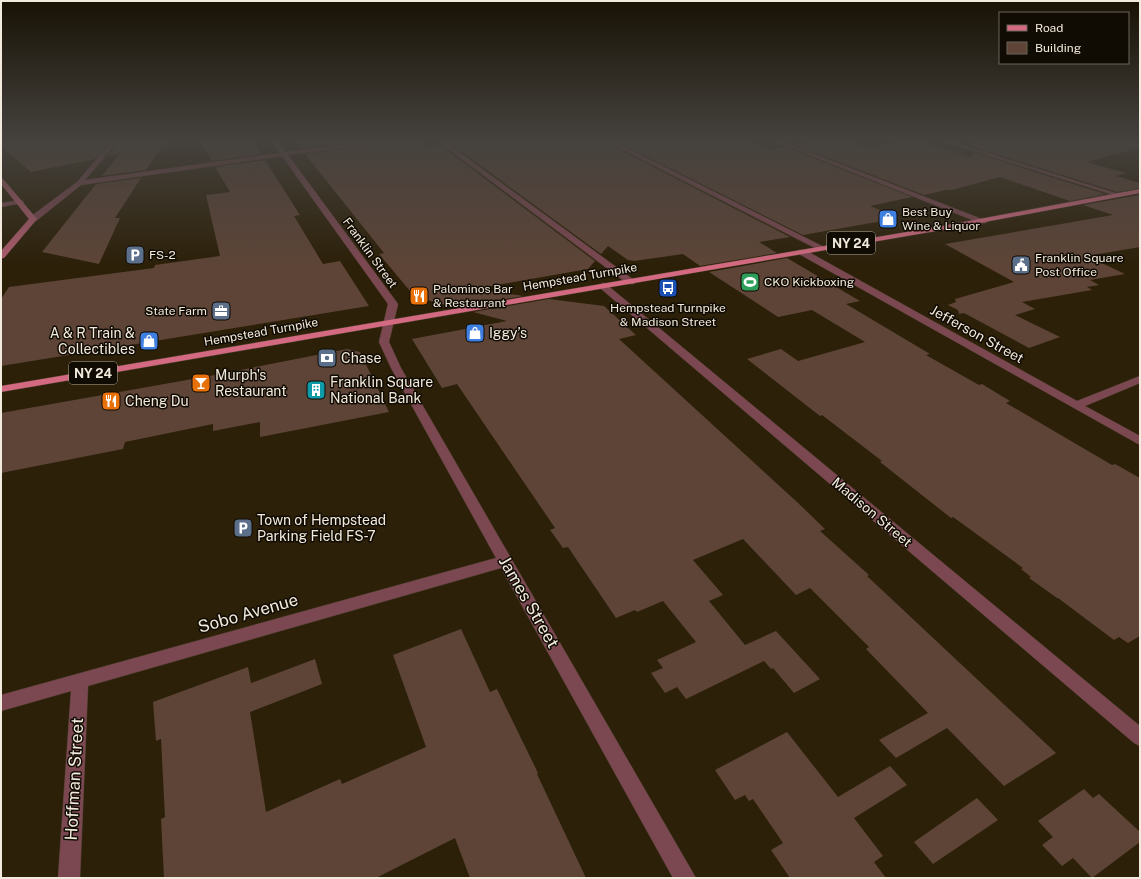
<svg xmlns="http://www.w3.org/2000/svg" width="1141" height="879" viewBox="0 0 1141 879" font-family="'Public Sans',sans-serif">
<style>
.building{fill:#5d4437}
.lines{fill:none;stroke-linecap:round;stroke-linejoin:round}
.street-casing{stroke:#483c27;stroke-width:1}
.secondary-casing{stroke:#483c27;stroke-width:1}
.primary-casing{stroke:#483c27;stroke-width:1}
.street{fill:#7b4852;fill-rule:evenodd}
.secondary{fill:#ad5b6d;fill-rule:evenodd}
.primary{fill:#d36a82;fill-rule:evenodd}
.labels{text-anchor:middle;stroke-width:3;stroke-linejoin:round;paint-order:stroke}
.far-poi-label{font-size:12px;fill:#f2eadc;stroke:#100b03;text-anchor:start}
.far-street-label{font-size:12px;fill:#f2eadc;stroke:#100b03}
.shield{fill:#100b03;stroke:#aea79b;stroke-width:1}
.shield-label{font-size:13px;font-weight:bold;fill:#f2eadc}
.poi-label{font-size:14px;fill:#f2eadc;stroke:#100b03;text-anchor:start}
.street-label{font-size:14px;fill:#f2eadc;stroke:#100b03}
.near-street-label{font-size:17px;fill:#f2eadc;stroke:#100b03}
</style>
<rect width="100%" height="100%" fill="#2c2009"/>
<g class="building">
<polygon points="1,141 110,141 95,159 31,172 1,146"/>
<polygon points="120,141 119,141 165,141 146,170 102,176 119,154 107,157"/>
<polygon points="200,141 253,141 261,154 212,161"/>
<polygon points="294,141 359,141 301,148"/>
<polygon points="382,141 418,141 425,147 440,145 595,261 588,269 474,289 524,296 454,307 415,297 379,254 384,253 305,154 378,144"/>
<polygon points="467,141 605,141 605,142 790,237 759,242 777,253 700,266 683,254 634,261 628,260 608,246 601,254 450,143"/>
<polygon points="616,141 745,141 770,150 785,147 912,197 870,206 899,218 803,235"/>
<polygon points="818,141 846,141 867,148 906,141 925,143 971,157 972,152 1105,194 1070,201 1000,177 952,190 946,190 924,195 795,145"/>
<polygon points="974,141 1110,141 1111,142 1134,149 1086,162 1126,173 1116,176 1140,183 1140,188 1117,192 973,147"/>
<polygon points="265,160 300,215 294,216 323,264 340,261 369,306 1,366 1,299 9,287 154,268 155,265 220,256 206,195 230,192 215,167"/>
<polygon points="141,178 115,218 120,218 99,264 42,252 96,184"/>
<polygon points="1140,195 1140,247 1087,256 1125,274 1090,280 1099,285 1087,287 1092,290 1022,302 1035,309 1015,315 1060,337 1029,348 964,313 959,314 958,310 948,305 956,302 955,299 1014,282 945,244 1113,215 1083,205"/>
<polygon points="787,258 860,301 846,304 930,354 926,355 979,385 982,384 1010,401 1006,403 1112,465 1115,464 1140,478 1140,636 1128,643 1119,637 1114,640 1058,598 1057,598 1029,578 1031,577 1021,569 1023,568 953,517 951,518 880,462 882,461 822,415 820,416 747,359 781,349 798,361 865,342 812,310 778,317 709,272"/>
<polygon points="549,299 604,306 636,335 619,339 797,502 825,529 820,531 869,575 867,576 1056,753 1004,786 947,728 896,758 879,740 928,713 866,649 869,647 810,588 796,595 743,539 693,560 723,595 709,601 745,645 776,631 820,679 794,693 773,668 771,669 764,661 686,699 677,687 665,693 651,673 663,668 657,660 696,642 663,601 637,612 635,610 616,618 568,547 563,548 550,530 555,528 457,384 442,388 412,339 507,321 473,312"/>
<polygon points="347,349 360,352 389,412 260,437 260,422 213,431 213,424 125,442 123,449 1,473 1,413 215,375"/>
<polygon points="461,629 490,692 497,689 538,773 537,774 586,878 470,878 455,838 376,878 164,878 161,819 165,817 161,739 156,741 153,702 248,667 251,683 315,659 322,684 250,712 266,812 340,779 342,784 426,747 393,655"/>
<polygon points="787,732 838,797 890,766 907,785 854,818 883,856 874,862 886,878 790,878 771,850 783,843 753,799 749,801 745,795 735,800 715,770"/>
<polygon points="1084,789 1093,798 1099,794 1140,832 1140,842 1092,878 1073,858 1062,866 1042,845 1053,837 1038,821"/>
<polygon points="977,798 998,820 933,864 914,842"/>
</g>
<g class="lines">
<g class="street-casing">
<g id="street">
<polygon points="112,141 118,141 85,180 280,153 271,141 277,141 285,152 368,141 381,141 378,143 288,155 398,304 389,342 401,368 696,878 673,878 501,568 88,686 80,878 58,878 71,691 1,711 1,695 496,558 391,368 379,342 388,304 282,156 81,185 36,221 30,221 30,217 77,182"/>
<polygon points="438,141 444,141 634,280 635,282 634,284 628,284"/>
<polygon points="606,141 613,141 826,248 825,250 819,250"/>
<polygon points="774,141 781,141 987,221 986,223 980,223"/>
<polygon points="941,141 949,141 1122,195 1117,196"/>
<polygon points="1111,141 1120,141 1140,145 1140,149"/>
<polygon points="21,200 24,202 23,203 1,207 1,203"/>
<polygon points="799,250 805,250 1077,401 1140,376 1140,383 1085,406 1140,436 1140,445 799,254"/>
<polygon points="603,283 606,284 1140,726 1140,746 1134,743 600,288 599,286"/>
</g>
</g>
<g class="secondary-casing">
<polygon id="secondary" points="1,178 3,179 37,219 4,258 1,258 1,251 29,219 1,184"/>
</g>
<g class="primary-casing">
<polygon id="primary" points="1140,189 1140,193 942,230 1,392 1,386 942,226"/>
</g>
<use href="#street" class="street"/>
<use href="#secondary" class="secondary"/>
<use href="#primary" class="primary"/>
</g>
<linearGradient id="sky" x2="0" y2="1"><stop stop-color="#181205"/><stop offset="0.53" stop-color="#45423e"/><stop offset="1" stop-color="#45423e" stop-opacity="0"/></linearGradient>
<rect width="1141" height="264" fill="url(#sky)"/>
<defs>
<g id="shop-square" transform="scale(1)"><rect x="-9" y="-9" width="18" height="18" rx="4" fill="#3f7fe0" stroke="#100b03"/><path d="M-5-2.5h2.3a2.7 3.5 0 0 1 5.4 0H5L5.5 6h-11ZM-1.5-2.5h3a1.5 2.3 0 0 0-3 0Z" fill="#fff"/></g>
<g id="parking-square" transform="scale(1)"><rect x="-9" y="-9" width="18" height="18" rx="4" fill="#5c6f8a" stroke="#100b03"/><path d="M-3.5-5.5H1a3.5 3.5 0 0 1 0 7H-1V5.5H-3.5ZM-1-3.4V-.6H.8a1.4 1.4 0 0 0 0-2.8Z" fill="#fff"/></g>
<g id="civic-square" transform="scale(1)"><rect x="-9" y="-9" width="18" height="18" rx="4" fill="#5c6f8a" stroke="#100b03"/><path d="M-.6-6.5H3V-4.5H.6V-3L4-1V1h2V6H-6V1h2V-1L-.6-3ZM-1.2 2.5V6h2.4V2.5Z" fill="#fff"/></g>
<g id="stadium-square" transform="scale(1)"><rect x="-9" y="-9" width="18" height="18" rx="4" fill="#2e9e5b" stroke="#100b03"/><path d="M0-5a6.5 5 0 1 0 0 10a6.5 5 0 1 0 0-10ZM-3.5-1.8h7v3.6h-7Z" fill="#fff"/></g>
<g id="bus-square" transform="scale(1)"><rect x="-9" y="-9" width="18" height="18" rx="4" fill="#1a4fb4" stroke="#100b03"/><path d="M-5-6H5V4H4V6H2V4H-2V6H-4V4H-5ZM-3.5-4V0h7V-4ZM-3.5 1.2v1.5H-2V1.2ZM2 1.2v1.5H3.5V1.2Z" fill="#fff"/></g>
<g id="restaurant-square" transform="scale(1)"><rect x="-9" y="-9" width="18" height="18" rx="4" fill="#e8710a" stroke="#100b03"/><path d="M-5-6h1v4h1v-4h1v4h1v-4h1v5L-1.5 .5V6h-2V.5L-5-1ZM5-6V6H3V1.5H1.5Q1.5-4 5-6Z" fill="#fff"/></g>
<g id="office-square" transform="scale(1)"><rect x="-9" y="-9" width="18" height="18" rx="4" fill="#5c6f8a" stroke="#100b03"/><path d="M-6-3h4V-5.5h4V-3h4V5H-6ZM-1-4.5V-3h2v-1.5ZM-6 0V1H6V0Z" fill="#fff"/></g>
<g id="bank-square" transform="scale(1)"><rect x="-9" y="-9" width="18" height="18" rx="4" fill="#5c6f8a" stroke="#100b03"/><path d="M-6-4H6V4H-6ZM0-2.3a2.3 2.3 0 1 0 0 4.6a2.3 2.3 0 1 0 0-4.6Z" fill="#fff"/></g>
<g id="bar-square" transform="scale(1)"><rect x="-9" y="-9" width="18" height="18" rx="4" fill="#e8710a" stroke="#100b03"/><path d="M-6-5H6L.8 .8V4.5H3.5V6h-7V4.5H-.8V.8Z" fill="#fff"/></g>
<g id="building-square" transform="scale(1)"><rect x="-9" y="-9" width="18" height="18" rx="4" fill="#0f9aa8" stroke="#100b03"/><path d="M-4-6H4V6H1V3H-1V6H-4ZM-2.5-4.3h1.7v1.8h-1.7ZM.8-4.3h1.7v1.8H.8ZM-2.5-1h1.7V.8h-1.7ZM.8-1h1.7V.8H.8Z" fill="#fff"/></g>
</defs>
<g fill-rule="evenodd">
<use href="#shop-square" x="888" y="219"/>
<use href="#parking-square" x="135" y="255"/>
<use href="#civic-square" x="1021" y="265"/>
<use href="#stadium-square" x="750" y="282"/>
<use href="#bus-square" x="668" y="288"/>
<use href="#restaurant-square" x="419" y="296"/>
<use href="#office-square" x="221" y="311"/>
<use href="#shop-square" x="475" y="333"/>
<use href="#shop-square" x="149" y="341"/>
<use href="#bank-square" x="327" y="358"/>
<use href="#bar-square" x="201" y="383"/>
<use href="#building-square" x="316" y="390"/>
<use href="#restaurant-square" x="111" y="401"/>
<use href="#parking-square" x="243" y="528"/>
</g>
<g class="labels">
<g class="far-poi-label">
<text x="902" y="216">Best Buy<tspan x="902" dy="14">Wine &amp; Liquor</tspan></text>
<text x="149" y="259">FS-2</text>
<text x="1035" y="262">Franklin Square<tspan x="1035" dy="14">Post Office</tspan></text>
<text x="764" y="286">CKO Kickboxing</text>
<text x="433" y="293">Palominos Bar<tspan x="433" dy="14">&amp; Restaurant</tspan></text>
<text x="668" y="312" text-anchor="middle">Hempstead Turnpike<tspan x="668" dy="14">&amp; Madison Street</tspan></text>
<text x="207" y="315" text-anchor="end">State Farm</text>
</g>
<g class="far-street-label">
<text transform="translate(370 253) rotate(54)" y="4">Franklin Street</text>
<text transform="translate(580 277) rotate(-10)" y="4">Hempstead Turnpike</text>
<text transform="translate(261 332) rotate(-10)" y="4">Hempstead Turnpike</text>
</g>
<g class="shield">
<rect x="827" y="232" width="48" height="22" rx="3"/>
<rect x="69" y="362" width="48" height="22" rx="3"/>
</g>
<g class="shield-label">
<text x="851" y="248">NY 24</text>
<text x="93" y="378">NY 24</text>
</g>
<g class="poi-label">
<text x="135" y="338" text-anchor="end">A &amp; R Train &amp;<tspan x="135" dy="16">Collectibles</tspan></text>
<text x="489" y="338">Iggy’s</text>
<text x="341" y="363">Chase</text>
<text x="215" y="380">Murph's<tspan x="215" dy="16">Restaurant</tspan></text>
<text x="330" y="387">Franklin Square<tspan x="330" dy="16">National Bank</tspan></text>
<text x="125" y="406">Cheng Du</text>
<text x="257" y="525">Town of Hempstead<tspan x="257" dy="16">Parking Field FS-7</tspan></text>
</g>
<g class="street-label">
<text transform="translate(977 334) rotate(29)" y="5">Jefferson Street</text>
<text transform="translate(872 512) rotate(40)" y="5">Madison Street</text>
</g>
<g class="near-street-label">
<text transform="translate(529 602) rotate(60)" y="6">James Street</text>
<text transform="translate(248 613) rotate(-16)" y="6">Sobo Avenue</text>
<text transform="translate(74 779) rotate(-87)" y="6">Hoffman Street</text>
</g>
</g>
<rect width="1141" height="879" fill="none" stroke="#f2eadc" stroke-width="4"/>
<rect x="999" y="12" width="130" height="52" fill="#100b03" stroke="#6a645a"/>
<rect x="1007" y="25" width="20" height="6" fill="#d36a82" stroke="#6a645a"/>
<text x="1035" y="32" font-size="12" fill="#f2eadc">Road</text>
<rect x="1007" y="42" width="20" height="12" fill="#5d4437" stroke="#6a645a"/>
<text x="1035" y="52" font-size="12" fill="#f2eadc">Building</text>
</svg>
